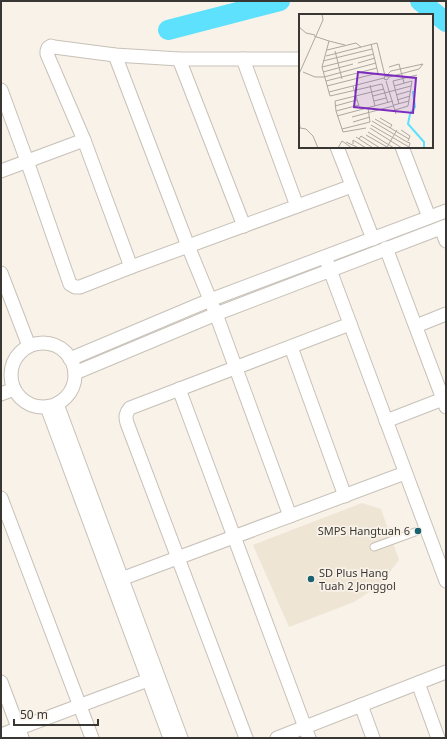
<svg xmlns="http://www.w3.org/2000/svg" width="447" height="739" viewBox="0 0 447 739" font-family="'Noto Sans',sans-serif">
<style>
.built{fill:#efe5d4}
.lines{fill:none;stroke-linecap:round;stroke-linejoin:round}
.river{stroke:#5de1fc;stroke-width:20}
.lane-casing{stroke:#c7c1b8;stroke-width:9}
.street-casing{stroke:#c7c1b8;stroke-width:15}
.lane{stroke:#fff;stroke-width:7}
.street{stroke:#fff;stroke-width:13}
.poi-dot{fill:#196270;stroke:#f9f2e9;stroke-width:1.5}
.labels{text-anchor:middle;stroke-width:3.5;stroke-linejoin:round;paint-order:stroke}
.poi-label{font-size:11px;fill:#393733;stroke:#f9f2e9;text-anchor:end}
.inset-river{fill:none;stroke:#5de1fc;stroke-width:2}
.inset-road{fill:none;stroke:#aca7a0;stroke-width:1}
.view{fill:#7b2cbf;fill-opacity:0.15;stroke:#7b2cbf;stroke-width:2}
.inset-edge{fill:none;stroke:#393733;stroke-width:2}
</style>
<rect width="100%" height="100%" fill="#f9f2e9"/>
<polygon class="built" points="362,503 381,509 399,560 380,585 354,602 289,627 253,545"/>
<g class="lines">
<g class="river">
<polyline points="420,1 446,22"/>
<polyline points="168,30 280,1"/>
</g>
<g class="lane-casing">
<polyline id="lane" points="374,547 426,528"/>
</g>
<g class="street-casing">
<g id="street">
<polyline points="115,55 188,246 216,314 290,516"/>
<polyline points="179,59 244,226"/>
<polyline points="243,59 297,206"/>
<polyline points="1,90 27,161 70,284 75,287 80,287 131,267 352,186"/>
<polyline points="337,147 373,239"/>
<polyline points="402,147 429,217"/>
<polyline points="1,171 84,140"/>
<polyline points="441,228 446,241"/>
<polyline points="386,248 446,407"/>
<polyline points="327,262 446,581"/>
<polyline points="131,267 84,140 47,54 47,51 48,48 51,46 54,47 115,55 179,59 300,59"/>
<polyline points="1,273 29,346"/>
<polyline points="416,326 446,314"/>
<circle cx="43" cy="375" r="32"/>
<polyline points="291,347 345,496"/>
<polyline points="70,359 210,300 446,211"/>
<polyline points="75,373 216,314 446,226"/>
<polyline points="179,389 309,738"/>
<polyline points="1,394 14,389"/>
<polyline points="57,404 181,738"/>
<polyline points="47,407 170,738"/>
<polyline points="386,421 443,399"/>
<polyline points="1,498 92,738"/>
<polyline points="113,582 405,473"/>
<polyline points="1,682 22,738"/>
<polyline points="418,683 438,738"/>
<polyline points="361,705 373,738"/>
<polyline points="1,735 156,677"/>
<path d="M246,738L127,423C125,416 126,413 130,408L350,324"/>
<polyline points="277,738 446,672"/>
</g>
</g>
<use href="#lane" class="lane"/>
<use href="#street" class="street"/>
</g>
<g class="poi-dot">
<circle cx="418" cy="531" r="4"/>
<circle cx="311" cy="579" r="4"/>
</g>
<g class="labels">
<g class="poi-label">
<text x="410" y="535">SMPS Hangtuah 6</text>
<text x="319" y="577" text-anchor="start">SD Plus Hang<tspan x="319" dy="13">Tuah 2 Jonggol</tspan></text>
</g>
</g>
<g transform="translate(299 14)">
<rect width="134" height="134" fill="#f9f2e9"/>
<path class="inset-river" d="M114,77L116,93L111,100L109,110L125,128V134"/>
<path class="inset-road" d="M0,13L7,19L16,21M15,22L30,27M30,27L23,53L31,82L83,70L89,89M30,27L46,31M28,36L57,29L62,33M36,37L43,65M27,42L78,29L86,62M24,47L73,35M59,49L76,44M23,53L75,40M90,53L100,50L105,69M4,58L16,63H25L77,49M24,58L54,50M0,60L24,6L23,0M88,61L92,57L124,50L120,55L90,63L86,62L85,65L88,66L90,63M27,67L78,54M87,67L97,100M71,71L76,92M28,72L79,59L72,30M54,72L60,92M95,72L113,67L109,92L96,96M30,78L85,64M97,81L111,77M74,82L112,72M98,86L111,82M75,87L87,84M100,90L94,67L118,61M60,91L37,97L44,118L67,114M95,91L110,87M36,92L58,86M37,97L36,87L85,75M38,102L94,87M53,103L94,92M81,104L93,111L91,114M0,105L1,114L7,115L14,122L19,134M76,105L110,125M73,107L108,128M54,108L71,103M72,111L110,133L111,129L108,128M71,114L103,134M43,115L71,108L69,94M102,116L111,122L109,127M69,118L95,134M67,121L88,133L98,116M57,123L74,134M60,125L62,122L81,134M47,128L60,134M54,130V126L67,134M39,134L43,127L53,134"/>
<path class="view" d="M59,58L117,64L114,99L55,93Z"/>
<rect width="134" height="134" class="inset-edge"/>
</g>
<rect width="447" height="739" fill="none" stroke="#393733" stroke-width="4"/>
<path d="M14 719v6h84v-6" fill="none" stroke="#393733" stroke-width="2"/>
<text x="20" y="719" font-size="12" fill="#393733" stroke="#f9f2e9" stroke-width="3" paint-order="stroke">50 m</text>
</svg>
